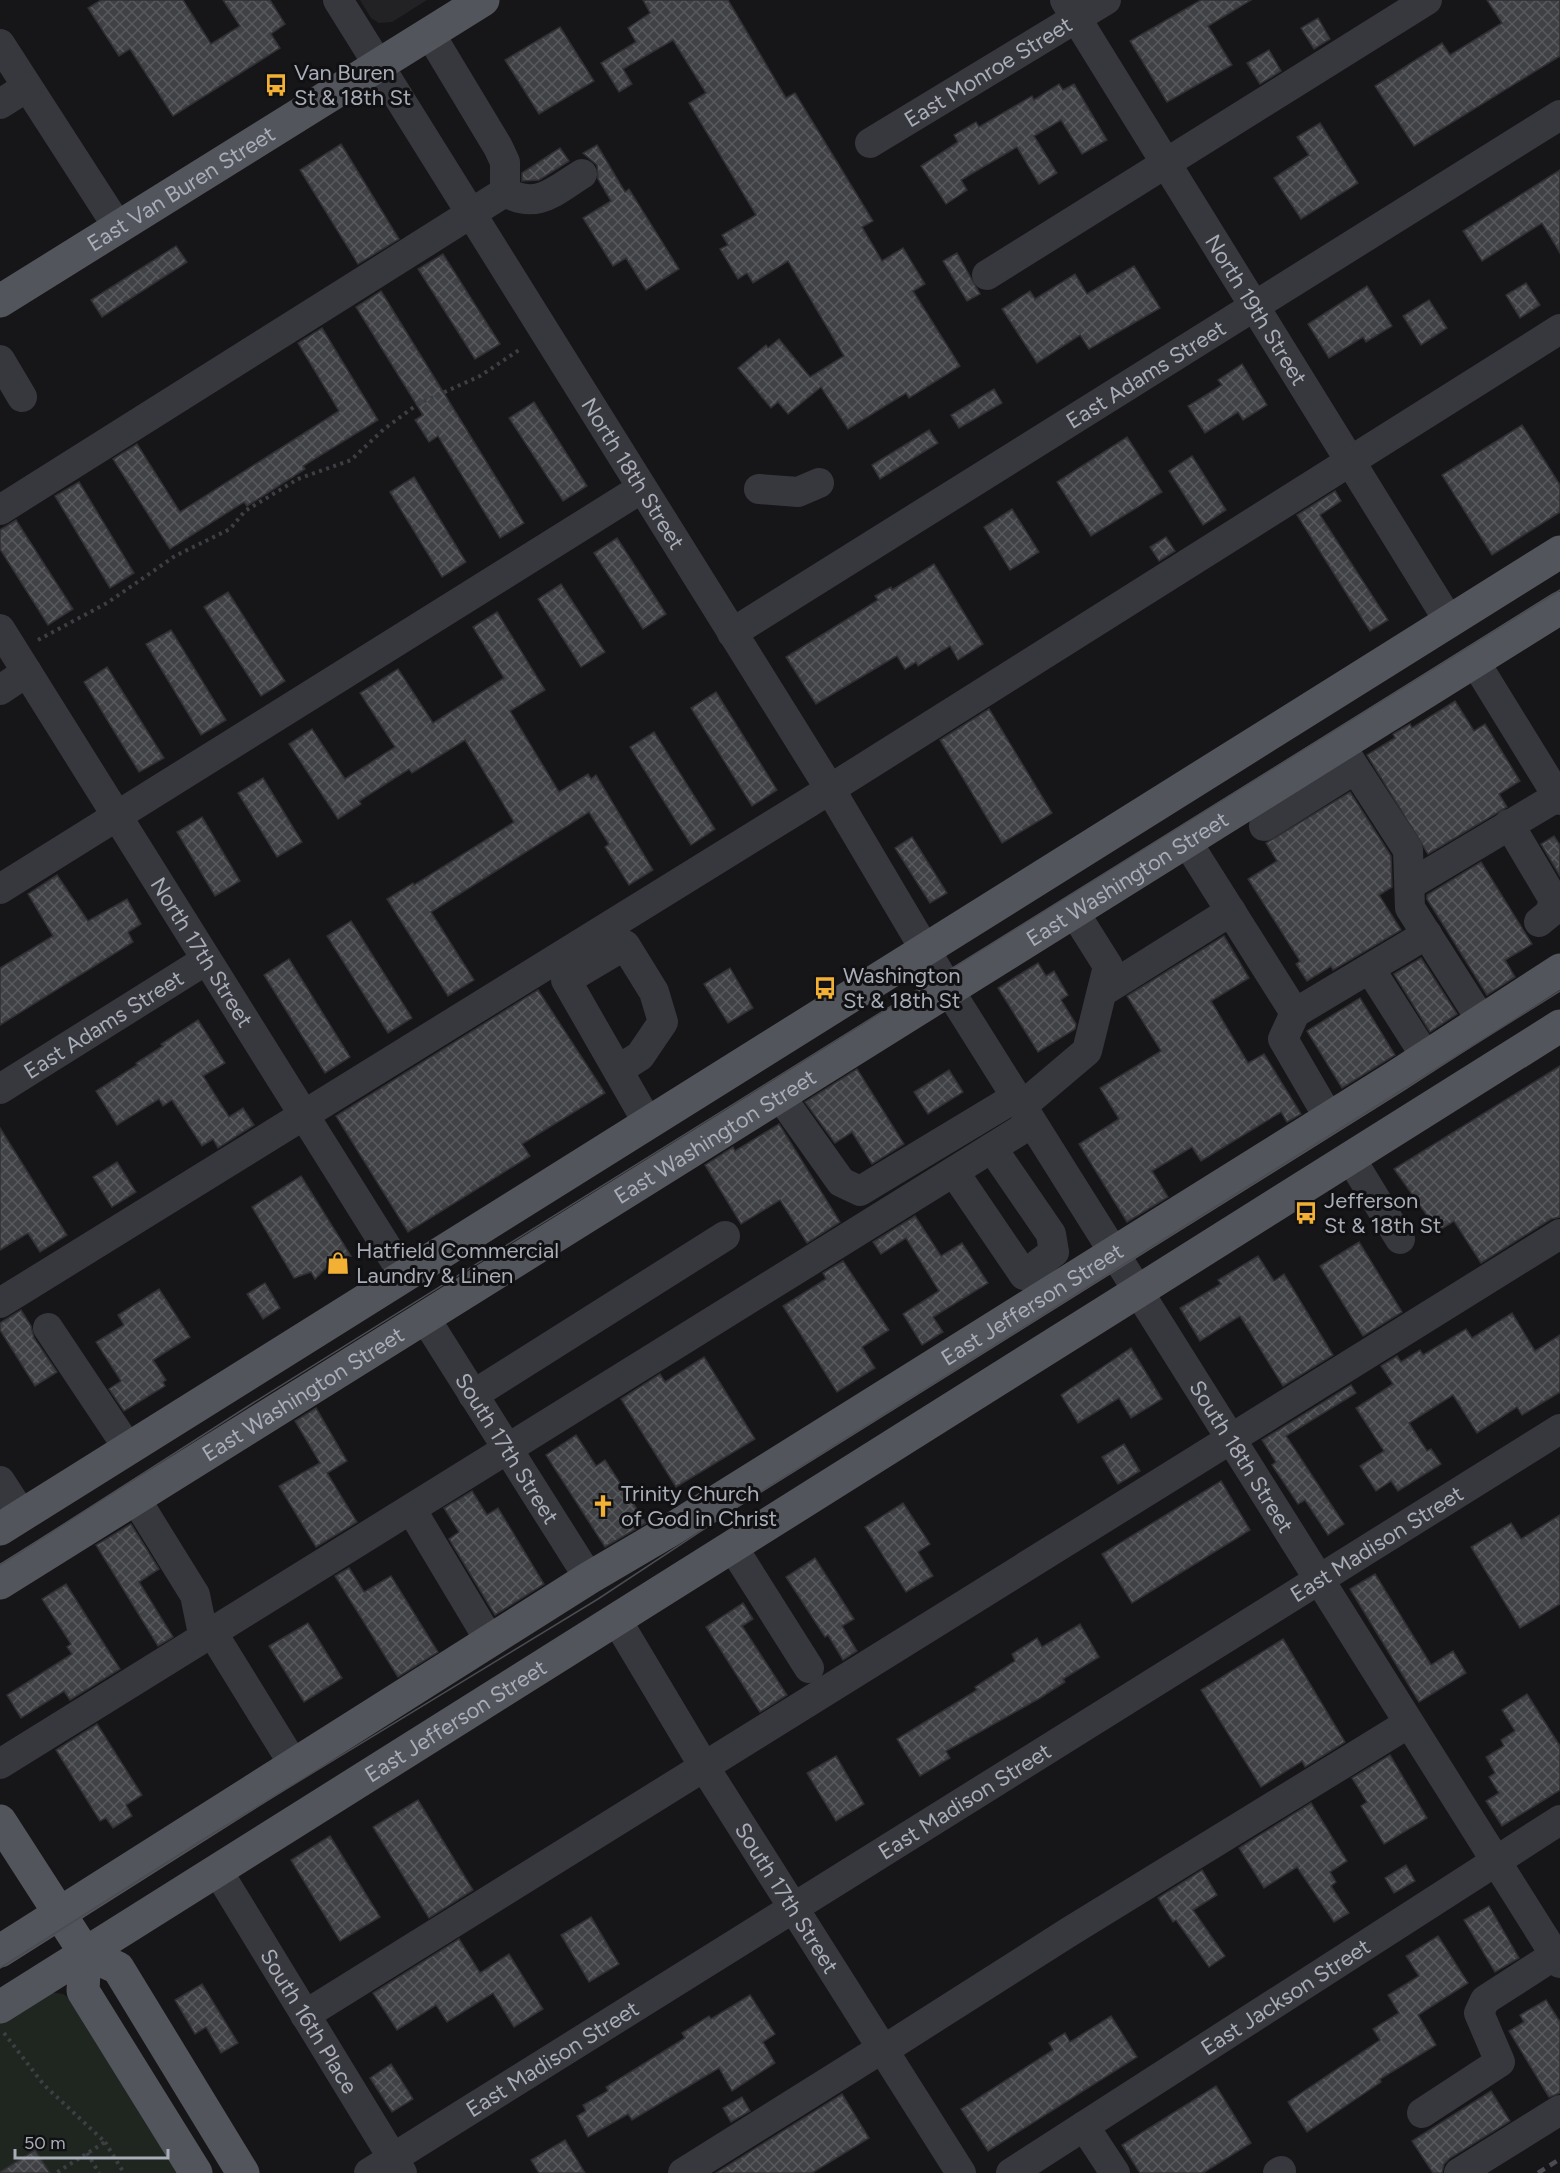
<svg xmlns="http://www.w3.org/2000/svg" width="1560" height="2173" viewBox="0 0 1560 2173" font-family="Figtree,sans-serif">
<style>
.built{fill:#222225}
.green{fill:#1e261f}
.building{fill:url(#building-cross-hatch);stroke:#303034;stroke-width:1.5}
.lines{fill:none;stroke-linecap:round;stroke-linejoin:round}
.path{stroke:#3d3f44;stroke-width:4;stroke-dasharray:3 4.5;stroke-linecap:butt}
.minor{stroke:#37383d;stroke-width:30}
.major{stroke:#53555c;stroke-width:33}
.tram{stroke:#4a4c52;stroke-width:1.5}
.rail{stroke:#4a4c52;stroke-width:4.5;stroke-dasharray:8 6;stroke-linecap:butt}
.labels{text-anchor:middle;stroke-width:6;stroke-linejoin:round;paint-order:stroke}
.poi-label{font-size:22px;fill:#a8adb8;stroke:#111113;text-anchor:start}
.street-label{font-size:22px;fill:#a8adb8;stroke:#111113}
</style>
<defs>
<pattern id="building-cross-hatch" width="8" height="8" patternUnits="userSpaceOnUse" patternTransform="scale(1.5)"><rect width="8" height="8" fill="#404145"/><path d="M0 0l8 8M0 8l8-8" fill="none" stroke="#595a5e"/></pattern>
</defs>
<rect width="100%" height="100%" fill="#161618"/>
<polygon class="built" points="360,0 427,0 392,22 379,23 371,18"/>
<polygon class="green" points="49,1992 63,1994 75,2001 181,2173 0,2173 0,2022"/>
<g class="building">
<polygon points="101,0 183,0 211,44 240,26 223,0 270,0 285,24 271,34 280,48 173,116 130,49 119,56 88,8"/>
<polygon points="643,0 728,0 786,98 795,93 873,221 862,227 882,261 903,248 925,284 913,291 960,366 909,398 906,393 848,429 821,387 788,414 778,402 771,408 738,368 766,345 768,348 779,339 810,377 844,356 788,261 753,283 747,273 738,279 720,249 728,245 722,235 756,215 689,103 706,93 673,40 623,69 632,84 619,92 601,63 636,42 628,28 650,13"/>
<polygon points="1201,0 1251,0 1208,26 1232,65 1167,102 1130,41"/>
<polygon points="1487,0 1560,0 1560,56 1414,146 1375,86 1442,43 1450,55 1502,23"/>
<polygon points="1318,18 1330,39 1314,49 1301,28"/>
<polygon points="560,27 594,81 539,114 505,60"/>
<polygon points="1269,50 1281,71 1260,84 1247,63"/>
<polygon points="1059,84 1063,90 1074,84 1107,140 1082,154 1061,120 1034,136 1057,173 1039,184 1017,147 961,180 967,190 946,204 921,166 958,142 954,135 976,122 979,127 1032,96 1034,100"/>
<polygon points="1320,123 1358,183 1301,219 1274,178 1309,155 1297,137"/>
<polygon points="341,144 399,239 358,264 300,170"/>
<polygon points="597,145 625,192 629,189 679,269 646,290 626,258 613,266 583,218 611,201 598,179 597,165 583,153"/>
<polygon points="560,148 569,161 539,180 522,181 522,173"/>
<polygon points="1560,170 1560,253 1542,223 1482,261 1463,231"/>
<polygon points="176,246 187,262 102,317 91,300"/>
<polygon points="957,253 980,294 967,301 943,261"/>
<polygon points="443,254 500,344 475,359 418,269"/>
<polygon points="1134,266 1160,308 1089,349 1080,335 1037,363 1002,309 1030,291 1035,299 1075,274 1087,294"/>
<polygon points="1526,283 1540,305 1520,318 1506,295"/>
<polygon points="1367,286 1392,326 1366,342 1363,337 1329,358 1308,324"/>
<polygon points="381,291 524,523 500,538 438,436 429,442 415,420 423,415 356,307"/>
<polygon points="1429,300 1447,328 1421,345 1403,316"/>
<polygon points="322,328 378,420 303,466 305,469 247,506 244,502 170,549 113,459 137,444 180,512 339,411 298,343"/>
<polygon points="1242,364 1267,405 1243,420 1238,412 1205,433 1188,406 1222,385 1218,380"/>
<polygon points="994,389 1002,403 959,428 951,415"/>
<polygon points="534,402 587,486 563,501 509,418"/>
<polygon points="1522,425 1560,485 1560,512 1492,555 1442,475"/>
<polygon points="929,430 938,443 880,479 872,465"/>
<polygon points="1127,437 1162,492 1091,536 1057,482"/>
<polygon points="1192,456 1226,510 1203,525 1169,471"/>
<polygon points="414,477 466,562 442,577 390,492"/>
<polygon points="79,482 134,573 110,588 55,496"/>
<polygon points="1335,491 1341,501 1320,515 1388,620 1370,631 1297,515"/>
<polygon points="1012,509 1039,552 1010,570 984,527"/>
<polygon points="16,520 73,609 48,625 0,549 0,530"/>
<polygon points="1166,537 1175,551 1159,561 1150,547"/>
<polygon points="617,538 666,614 643,629 594,553"/>
<polygon points="934,564 983,644 958,660 950,646 918,666 916,662 905,669 897,656 893,658 816,704 786,657 878,600 875,596 891,587 892,590"/>
<polygon points="561,584 605,652 581,667 538,599"/>
<polygon points="228,592 285,681 261,696 204,607"/>
<polygon points="497,612 545,690 510,711 559,792 588,774 591,779 596,775 653,870 629,885 605,847 609,844 589,812 431,912 474,980 448,996 387,899 413,883 414,885 514,822 465,740 412,773 409,769 359,801 361,804 338,819 289,744 312,729 345,779 395,747 360,693 398,669 433,723 504,678 473,627"/>
<polygon points="171,630 226,720 201,735 146,644"/>
<polygon points="107,667 164,758 139,772 84,682"/>
<polygon points="716,692 777,790 752,806 691,708"/>
<polygon points="1455,701 1474,731 1485,724 1520,781 1499,794 1507,807 1428,854 1367,755 1395,738 1393,734 1410,724 1412,728"/>
<polygon points="989,709 1052,813 1002,843 940,740"/>
<polygon points="654,732 715,829 691,845 630,747"/>
<polygon points="263,778 302,842 277,857 238,793"/>
<polygon points="1350,792 1391,856 1392,887 1379,895 1401,930 1333,970 1331,966 1307,981 1296,964 1300,961 1248,879 1277,861 1266,843"/>
<polygon points="202,817 240,881 215,896 177,832"/>
<polygon points="1554,836 1560,845 1560,876 1541,844"/>
<polygon points="912,837 947,893 930,903 895,848"/>
<polygon points="1481,862 1532,944 1505,960 1515,977 1487,995 1427,899 1427,895"/>
<polygon points="57,875 88,921 127,899 141,924 128,932 133,942 0,1025 0,968 53,936 28,894"/>
<polygon points="351,921 412,1018 388,1033 327,936"/>
<polygon points="1224,936 1249,978 1211,1001 1248,1063 1264,1054 1301,1114 1287,1122 1281,1112 1201,1161 1192,1147 1152,1171 1168,1197 1127,1222 1079,1144 1119,1119 1100,1088 1161,1051 1127,996"/>
<polygon points="1421,958 1457,1014 1430,1032 1394,974"/>
<polygon points="289,959 350,1057 325,1073 264,975"/>
<polygon points="1038,963 1046,976 1054,971 1068,995 1061,1000 1076,1024 1075,1029 1038,1052 998,988"/>
<polygon points="730,968 753,1008 728,1023 704,984"/>
<polygon points="538,990 605,1093 522,1144 530,1156 408,1232 336,1116"/>
<polygon points="1360,998 1395,1055 1342,1088 1307,1031"/>
<polygon points="198,1020 225,1063 203,1076 229,1117 243,1108 254,1125 218,1148 213,1139 202,1146 172,1100 163,1106 159,1099 117,1125 96,1091 137,1065 136,1063 163,1046 161,1044"/>
<polygon points="1560,1066 1560,1217 1551,1219 1481,1263 1454,1221 1438,1231 1394,1169"/>
<polygon points="857,1069 904,1144 872,1164 852,1132 835,1143 805,1102"/>
<polygon points="949,1070 963,1092 928,1114 914,1092"/>
<polygon points="779,1124 840,1222 807,1243 780,1200 741,1224 705,1165 733,1147 735,1151"/>
<polygon points="0,1128 67,1235 40,1252 28,1233 0,1250"/>
<polygon points="117,1162 136,1192 112,1207 93,1177"/>
<polygon points="301,1176 351,1256 337,1257 315,1279 311,1272 294,1278 252,1207"/>
<polygon points="915,1216 941,1256 962,1243 988,1283 933,1317 943,1332 922,1345 903,1314 939,1291 906,1238 881,1254 873,1242"/>
<polygon points="1359,1242 1402,1312 1363,1336 1320,1266"/>
<polygon points="1258,1256 1274,1281 1284,1274 1333,1355 1283,1386 1240,1316 1200,1341 1180,1308 1221,1284 1218,1280"/>
<polygon points="843,1261 889,1330 862,1347 875,1368 837,1392 783,1306 826,1279 823,1273"/>
<polygon points="265,1283 280,1308 263,1319 247,1294"/>
<polygon points="159,1289 190,1337 153,1360 166,1380 163,1382 165,1386 124,1411 109,1389 121,1381 96,1342 124,1325 118,1315"/>
<polygon points="21,1310 31,1326 34,1338 57,1372 35,1386 0,1330 0,1323"/>
<polygon points="1512,1313 1535,1351 1560,1335 1560,1392 1522,1415 1517,1407 1477,1433 1453,1395 1409,1423 1427,1451 1431,1449 1441,1464 1398,1491 1391,1481 1376,1491 1360,1466 1384,1451 1356,1408 1393,1384 1381,1366 1397,1356 1401,1362 1420,1350 1423,1355 1466,1329 1472,1338"/>
<polygon points="1131,1348 1162,1399 1131,1418 1119,1398 1078,1423 1061,1395"/>
<polygon points="704,1357 755,1439 676,1487 621,1399 660,1374 665,1382"/>
<polygon points="1351,1385 1356,1393 1286,1436 1344,1524 1328,1535 1305,1500 1298,1504 1272,1465 1276,1462 1262,1440"/>
<polygon points="316,1408 347,1461 327,1473 357,1522 316,1547 279,1486 320,1463 295,1421"/>
<polygon points="576,1435 596,1466 605,1460 646,1523 605,1547 546,1455"/>
<polygon points="1124,1444 1140,1471 1118,1484 1102,1457"/>
<polygon points="1221,1481 1250,1530 1132,1603 1102,1554"/>
<polygon points="472,1491 487,1515 498,1508 544,1584 495,1615 449,1539 459,1532 444,1508"/>
<polygon points="903,1503 930,1544 918,1552 933,1576 906,1592 865,1527"/>
<polygon points="1560,1515 1560,1604 1520,1628 1471,1547 1511,1523 1521,1539"/>
<polygon points="131,1524 159,1569 139,1582 173,1637 158,1646 96,1545"/>
<polygon points="815,1558 854,1619 842,1626 857,1651 843,1660 828,1635 825,1637 786,1577"/>
<polygon points="349,1568 364,1592 391,1576 438,1652 398,1677 335,1576"/>
<polygon points="1375,1574 1431,1665 1453,1651 1466,1673 1419,1702 1350,1589"/>
<polygon points="66,1584 120,1669 70,1700 64,1691 21,1718 7,1695 72,1654 67,1647 71,1644 42,1599"/>
<polygon points="743,1603 753,1619 742,1626 787,1695 760,1712 706,1627"/>
<polygon points="308,1623 342,1678 304,1702 269,1646"/>
<polygon points="1080,1624 1099,1657 1063,1679 1065,1682 1040,1698 946,1751 950,1758 920,1776 897,1739 977,1690 975,1687 1015,1661 1012,1654 1037,1638 1042,1647"/>
<polygon points="1283,1639 1345,1742 1305,1767 1302,1761 1261,1787 1201,1690"/>
<polygon points="1527,1694 1560,1746 1560,1790 1502,1826 1486,1801 1499,1793 1489,1777 1495,1773 1486,1757 1504,1746 1501,1740 1515,1731 1502,1710"/>
<polygon points="97,1724 142,1795 126,1805 132,1816 113,1828 106,1818 100,1821 56,1750"/>
<polygon points="1390,1755 1427,1818 1384,1844 1361,1806 1367,1802 1352,1778"/>
<polygon points="836,1756 864,1804 836,1821 807,1773"/>
<polygon points="418,1800 473,1890 429,1918 373,1827"/>
<polygon points="1311,1803 1347,1861 1330,1872 1336,1882 1331,1886 1349,1913 1334,1922 1297,1867 1264,1888 1239,1848"/>
<polygon points="330,1836 380,1917 340,1941 291,1860"/>
<polygon points="1406,1865 1415,1881 1394,1893 1385,1878"/>
<polygon points="1202,1870 1217,1895 1193,1910 1225,1956 1209,1967 1176,1920 1173,1922 1158,1898"/>
<polygon points="1489,1906 1519,1958 1495,1972 1464,1920"/>
<polygon points="591,1917 619,1964 589,1982 561,1935"/>
<polygon points="1438,1936 1468,1983 1418,2015 1436,2045 1380,2079 1381,2082 1307,2132 1288,2102 1380,2040 1373,2029 1399,2013 1388,1995 1419,1976 1406,1956"/>
<polygon points="459,1939 480,1973 509,1954 543,2009 514,2027 493,1993 447,2022 436,2005 397,2030 373,1993"/>
<polygon points="202,1984 238,2043 221,2053 206,2027 195,2034 175,2000"/>
<polygon points="750,1995 775,2034 763,2042 775,2063 732,2091 719,2068 632,2120 628,2114 588,2137 577,2116 586,2111 583,2105 608,2091 606,2087 685,2038 682,2033 709,2016 711,2019"/>
<polygon points="1546,2000 1560,2022 1560,2093 1549,2097 1509,2031 1524,2022 1520,2015"/>
<polygon points="1111,2016 1137,2057 988,2151 961,2109 1053,2050 1049,2043 1065,2033 1070,2042"/>
<polygon points="391,2064 413,2099 392,2112 370,2078"/>
<polygon points="1216,2086 1251,2143 1203,2173 1140,2173 1122,2145"/>
<polygon points="1491,2091 1510,2121 1450,2158 1444,2164 1442,2173 1433,2173 1412,2141"/>
<polygon points="842,2094 869,2138 812,2173 716,2173"/>
<polygon points="742,2097 750,2111 731,2122 723,2108"/>
<polygon points="565,2140 585,2173 539,2173 531,2160"/>
<polygon points="35,2150 50,2173 0,2173 0,2172"/>
</g>
<g class="lines">
<g class="path">
<polyline points="38,640 107,603 175,556 230,529 245,511 298,479 351,460 384,429 418,404 480,376 522,348"/>
<polyline points="4,2033 44,2085 105,2142 56,2173"/>
<polyline points="105,2142 124,2173"/>
<polyline points="87,2153 99,2173"/>
</g>
<g class="minor">
<path id="s1" d="M338,0L830,789L949,990L1560,1963"/>
<path id="s2" d="M1065,0L1449,621"/>
<polyline points="430,34 498,147 505,162 505,192"/>
<polyline points="0,44 118,227"/>
<polyline points="0,104 27,87"/>
<path id="s3" d="M870,143L1106,0"/>
<polyline points="987,275 1427,0"/>
<polyline points="0,360 22,397"/>
<polyline points="759,489 798,492 819,483"/>
<path d="M0,510L505,192C538,210 554,191 582,174"/>
<path id="s4" d="M0,629L404,1275"/>
<path id="s5" d="M732,633L1560,115"/>
<polyline points="1475,662 1560,800"/>
<polyline points="0,690 27,672"/>
<polyline points="1340,745 1408,850 1410,908 1482,1021"/>
<polyline points="1509,824 1554,900 1550,913 1539,922"/>
<polyline points="1264,826 1355,769"/>
<polyline points="1187,842 1295,1013 1283,1039 1329,1118"/>
<polyline points="1411,884 1560,795"/>
<polyline points="0,889 642,488"/>
<polyline points="1370,969 1426,1057"/>
<polyline points="1102,992 1231,911"/>
<polyline points="1295,1013 1427,934"/>
<polyline points="618,1070 640,1056 663,1022 654,992 625,945 566,980 648,1123"/>
<path id="s6" d="M0,1089L206,960"/>
<polyline points="780,1096 841,1182 860,1191 1016,1097"/>
<polyline points="1022,1106 1087,1051 1108,966 1074,912"/>
<polyline points="1351,1159 1400,1239"/>
<polyline points="954,1172 1024,1275 1054,1252 1051,1234 992,1148"/>
<polyline points="0,1303 808,803 1560,329"/>
<path id="s7" d="M425,1318L589,1578"/>
<polyline points="48,1328 128,1448"/>
<polyline points="473,1395 725,1236"/>
<polyline points="0,1481 22,1515"/>
<polyline points="135,1498 195,1595 202,1629 206,1636"/>
<polyline points="411,1509 490,1641"/>
<polyline points="732,1546 809,1668"/>
<path id="s8" d="M616,1619L705,1768L961,2173"/>
<polyline points="212,1632 294,1765"/>
<polyline points="0,1764 1032,1123"/>
<path id="s9" d="M217,1870L402,2173"/>
<polyline points="305,2015 1560,1234"/>
<polyline points="882,2051 1069,1932 1409,1723"/>
<polyline points="1422,2113 1500,2062 1479,2013 1485,2000 1555,1955"/>
<polyline points="1084,2126 1115,2173"/>
<path id="s10" d="M369,2173L1560,1429"/>
<polyline points="683,2173 881,2049"/>
<path id="s11" d="M1011,2173L1560,1820"/>
<polyline points="1278,2173 1281,2171"/>
<polyline points="1459,2173 1560,2110"/>
</g>
<g class="major">
<path id="s12" d="M0,301L483,0"/>
<polyline points="0,1529 1560,552"/>
<path id="s13" d="M0,1583L1560,608"/>
<polyline points="0,1821 85,1953 118,1968 243,2173"/>
<path id="s14" d="M0,1951L589,1578L669,1531L1395,1077L1560,970"/>
<polyline points="85,1953 83,1991 196,2173"/>
<path id="s15" d="M0,2007L1560,1026"/>
</g>
<g class="tram">
<polyline points="0,1565 253,1403 1560,590"/>
<polyline points="0,1968 204,1839 598,1599 754,1496 1560,991"/>
</g>
<polyline class="rail" points="1538,2173 1560,2159"/>
</g>
<defs>
<g id="bus-bare" transform="scale(1.8)"><path d="M-5-6H5V4H4V6H2V4H-2V6H-4V4H-5ZM-3.5-4V0h7V-4ZM-3.5 1.2v1.5H-2V1.2ZM2 1.2v1.5H3.5V1.2Z" fill="#f2b134" stroke="#111113" stroke-width="2.5" paint-order="stroke"/></g>
<g id="shop-bare" transform="scale(1.8)"><path d="M-5-2.5h2.3a2.7 3.5 0 0 1 5.4 0H5L5.5 6h-11ZM-1.5-2.5h3a1.5 2.3 0 0 0-3 0Z" fill="#f2b134" stroke="#111113" stroke-width="2.5" paint-order="stroke"/></g>
<g id="church-bare" transform="scale(1.8)"><path d="M-1.2-6h2.4v3.5h3.3v2.4h-3.3V6h-2.4V-.1h-3.3v-2.4h3.3Z" fill="#f2b134" stroke="#111113" stroke-width="2.5" paint-order="stroke"/></g>
</defs>
<g fill-rule="evenodd">
<use href="#bus-bare" x="276" y="85"/>
<use href="#bus-bare" x="825" y="988"/>
<use href="#bus-bare" x="1306" y="1213"/>
<use href="#shop-bare" x="338" y="1263"/>
<use href="#church-bare" x="603" y="1506"/>
</g>
<g class="labels">
<g class="poi-label">
<text x="294" y="80">Van Buren<tspan x="294" dy="25">St &amp; 18th St</tspan></text>
<text x="843" y="983">Washington<tspan x="843" dy="25">St &amp; 18th St</tspan></text>
<text x="1324" y="1208">Jefferson<tspan x="1324" dy="25">St &amp; 18th St</tspan></text>
<text x="356" y="1258">Hatfield Commercial<tspan x="356" dy="25">Laundry &amp; Linen</tspan></text>
<text x="621" y="1501">Trinity Church<tspan x="621" dy="25">of God in Christ</tspan></text>
</g>
<g class="street-label">
<text dy="8" stroke="none"><textPath href="#s3" startOffset="138">East Monroe Street</textPath></text>
<text dy="8" stroke="none"><textPath href="#s12" startOffset="213">East Van Buren Street</textPath></text>
<text dy="8" stroke="none"><textPath href="#s2" startOffset="364">North 19th Street</textPath></text>
<text dy="8" stroke="none"><textPath href="#s5" startOffset="488">East Adams Street</textPath></text>
<text dy="8" stroke="none"><textPath href="#s1" startOffset="558">North 18th Street</textPath></text>
<text dy="8" stroke="none"><textPath href="#s13" startOffset="1329">East Washington Street</textPath></text>
<text dy="8" stroke="none"><textPath href="#s4" startOffset="381">North 17th Street</textPath></text>
<text dy="8" stroke="none"><textPath href="#s6" startOffset="122">East Adams Street</textPath></text>
<text dy="8" stroke="none"><textPath href="#s13" startOffset="843">East Washington Street</textPath></text>
<text dy="8" stroke="none"><textPath href="#s14" startOffset="1218">East Jefferson Street</textPath></text>
<text dy="8" stroke="none"><textPath href="#s13" startOffset="357">East Washington Street</textPath></text>
<text dy="8" stroke="none"><textPath href="#s7" startOffset="154">South 17th Street</textPath></text>
<text dy="8" stroke="none"><textPath href="#s1" startOffset="1714">South 18th Street</textPath></text>
<text dy="8" stroke="none"><textPath href="#s10" startOffset="1188">East Madison Street</textPath></text>
<text dy="8" stroke="none"><textPath href="#s15" startOffset="538">East Jefferson Street</textPath></text>
<text dy="8" stroke="none"><textPath href="#s10" startOffset="702">East Madison Street</textPath></text>
<text dy="8" stroke="none"><textPath href="#s8" startOffset="327">South 17th Street</textPath></text>
<text dy="8" stroke="none"><textPath href="#s11" startOffset="326">East Jackson Street</textPath></text>
<text dy="8" stroke="none"><textPath href="#s9" startOffset="177">South 16th Place</textPath></text>
<text dy="8" stroke="none"><textPath href="#s10" startOffset="216">East Madison Street</textPath></text>
</g>
</g>
<path d="M15 2149v9h153v-9" fill="none" stroke="#a8adb8" stroke-width="3"/>
<text x="24" y="2149" font-size="18" fill="#a8adb8" stroke="#111113" stroke-width="4.5" paint-order="stroke">50 m</text>
</svg>
